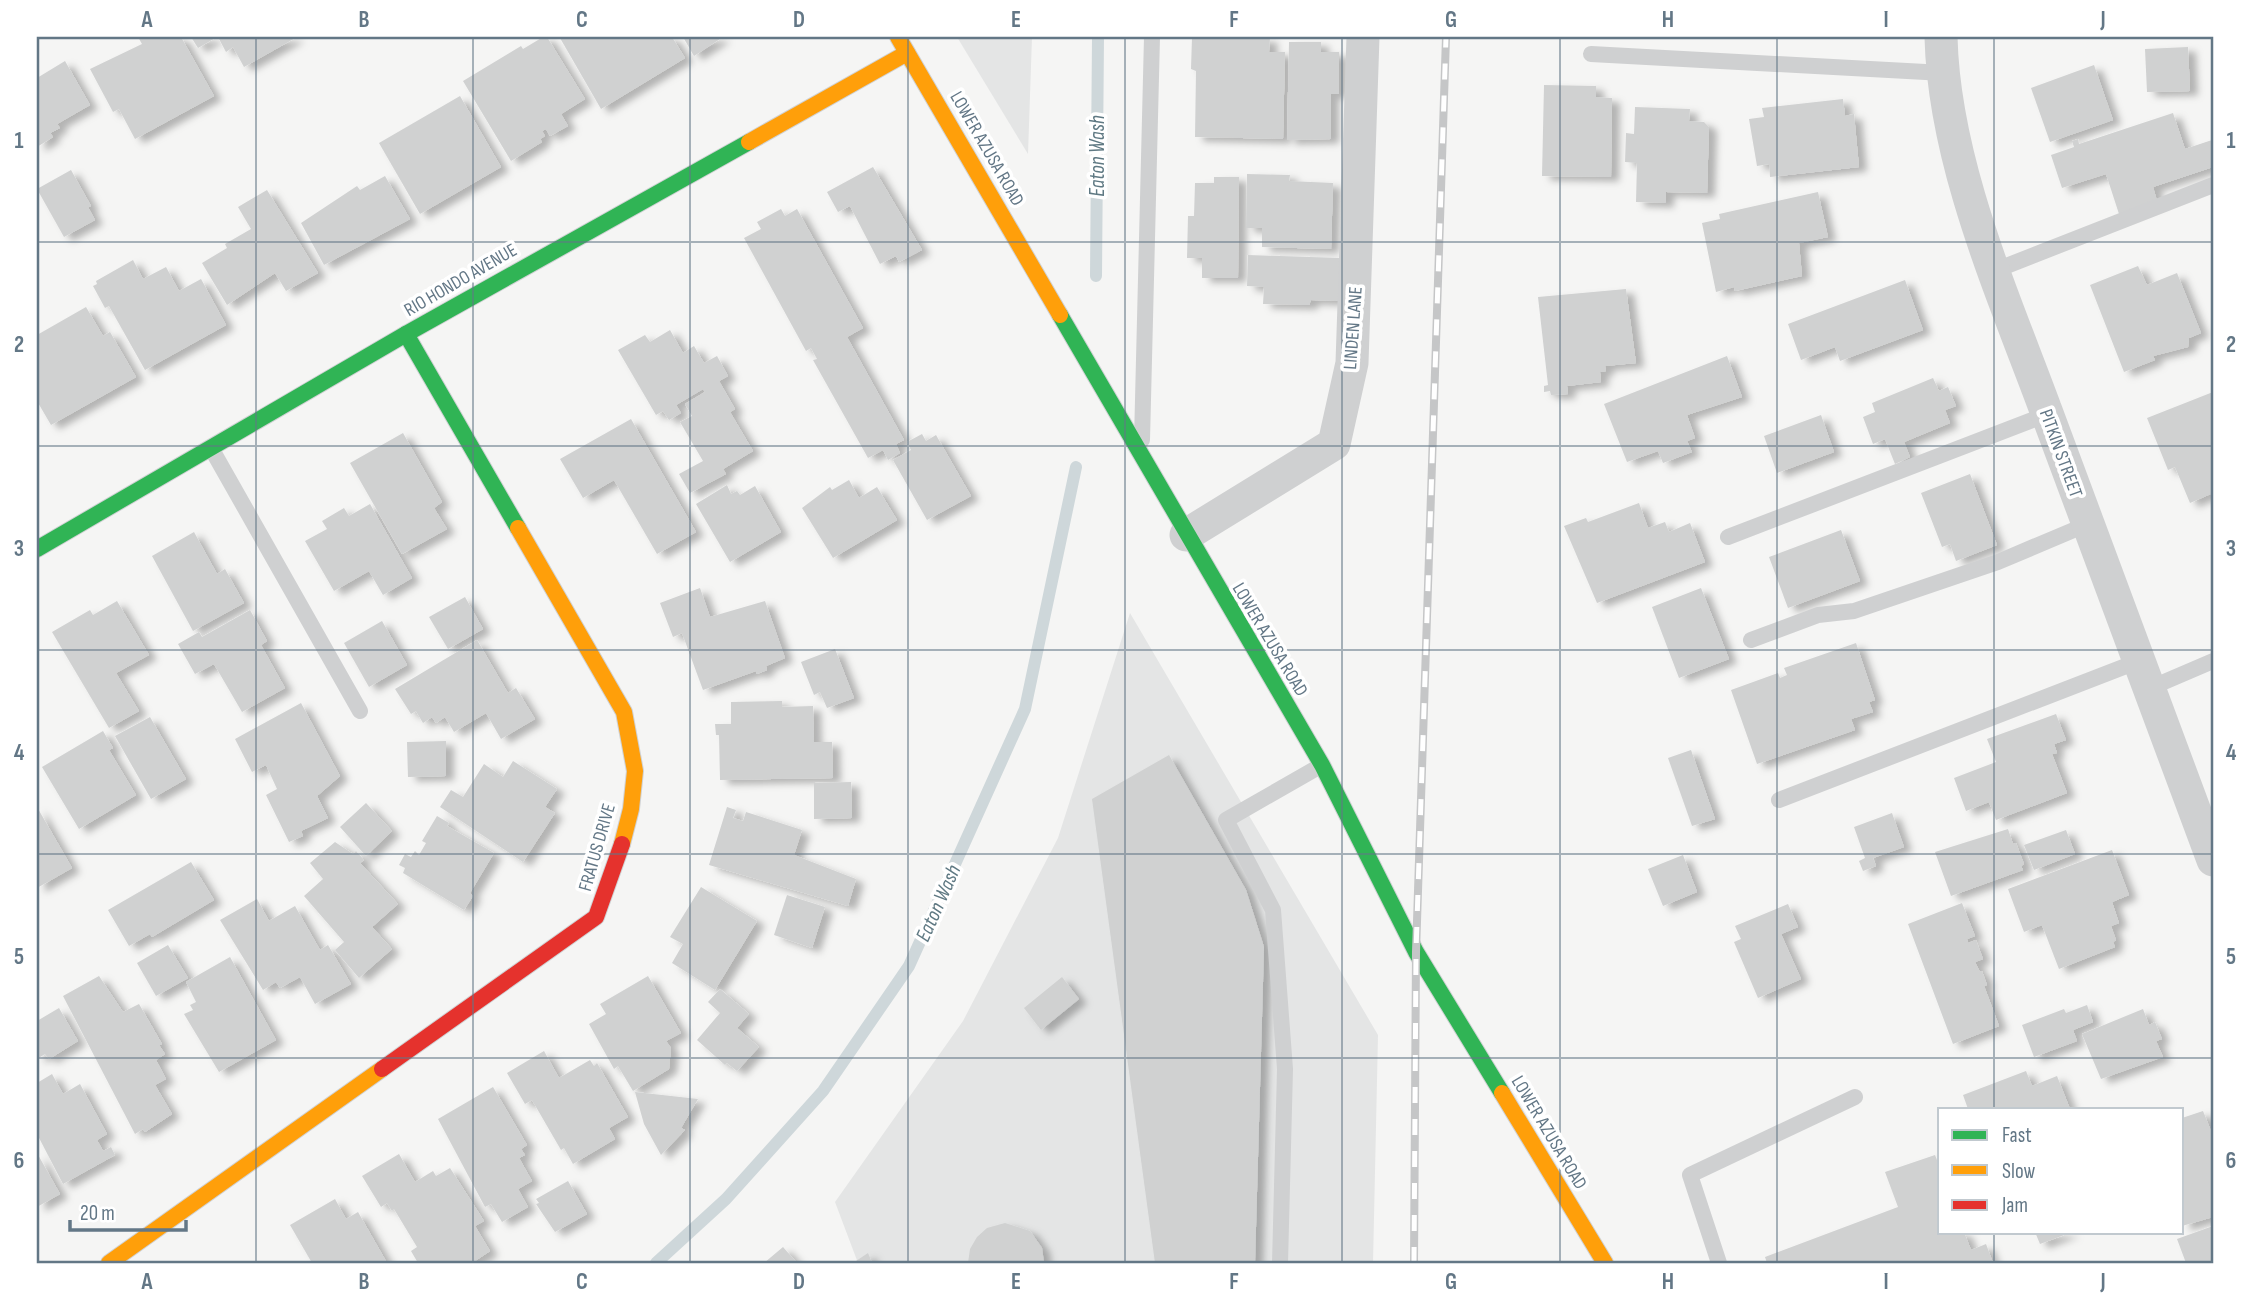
<svg xmlns="http://www.w3.org/2000/svg" width="2250" height="1300" viewBox="0 0 2250 1300" font-family="'Sofia Sans Condensed',sans-serif">
<style>
.built{fill:#e4e5e5}
.lines{fill:none;stroke-linecap:round;stroke-linejoin:round}
.stream{stroke:#ced7da;stroke-width:12}
.building{fill:#d0d1d1;filter:url(#shadow)}
.fast-casing{stroke:#d0d2d4;stroke-width:18}
.slow-casing{stroke:#d0d2d4;stroke-width:18}
.jam-casing{stroke:#d0d2d4;stroke-width:18}
.lane{stroke:#cfd0d1;stroke-width:16}
.street{stroke:#cfd0d1;stroke-width:33}
.fast{stroke:#30b455;stroke-width:16}
.slow{stroke:#ff9f0a;stroke-width:16}
.jam{stroke:#e5322d;stroke-width:16}
.rail-casing{stroke:#c5c6c7;stroke-width:8}
.rail{stroke:#fff;stroke-width:5;stroke-dasharray:16;stroke-linecap:butt}
.grid{fill:none;stroke:#637786;stroke-width:2;stroke-opacity:0.55}
.labels{text-anchor:middle;stroke-width:7;stroke-linejoin:round;paint-order:stroke}
.street-label{font-size:19px;fill:#637786;stroke:#fff}
.water-label{font-size:21px;font-style:italic;fill:#5f7983;stroke:#fff}
.neatline{fill:none;stroke:#637786;stroke-width:2.5}
.grid-label{font-size:23px;text-anchor:middle;font-weight:bold;fill:#637786}
</style>
<defs>
<filter id="shadow"><feDropShadow dx="8" dy="4.5" stdDeviation="3.5" flood-color="#0004"/></filter>
</defs>
<rect width="100%" height="100%" fill="#f5f5f4"/>
<g class="built">
<polygon points="957,37 1032,37 1028,154"/>
<polygon points="1130,613 1378,1035 1373,1263 858,1263 835,1202 963,1021 1058,838"/>
</g>
<g class="lines">
<g class="stream">
<polyline points="1096,276 1098,37"/>
<polyline points="656,1263 726,1199 823,1091 909,966 1025,709 1076,467"/>
</g>
</g>
<g class="building">
<polygon points="138,37 181,37 214,96 135,139 119,109 113,112 90,69 142,44"/>
<polygon points="191,37 217,37 198,48"/>
<polygon points="218,37 297,37 244,67 233,47 226,52"/>
<polygon points="543,37 547,37 585,99 561,114 568,126 550,136 546,129 542,131 545,136 540,139 542,142 511,161 463,81 521,46 523,49"/>
<polygon points="672,37 685,58 601,109 560,38"/>
<polygon points="683,37 723,37 694,56"/>
<polygon points="1192,37 1270,38 1269,52 1285,52 1283,139 1195,137 1196,71 1191,69"/>
<polygon points="1289,42 1321,42 1321,52 1339,52 1339,94 1331,94 1331,139 1287,140"/>
<polygon points="2188,47 2190,91 2147,92 2145,49"/>
<polygon points="65,61 90,105 57,124 60,128 50,133 53,137 37,147 37,78"/>
<polygon points="2094,65 2113,120 2050,142 2031,88"/>
<polygon points="1544,85 1596,86 1596,97 1612,98 1611,177 1542,176"/>
<polygon points="460,96 501,167 420,214 379,143"/>
<polygon points="1843,99 1845,116 1854,114 1859,167 1770,177 1769,164 1757,166 1749,119 1764,117 1762,108"/>
<polygon points="1635,107 1690,109 1689,121 1704,122 1709,127 1707,193 1666,192 1666,203 1636,202 1637,163 1625,162 1626,133 1634,134"/>
<polygon points="2173,113 2185,149 2212,140 2213,167 2153,187 2157,201 2119,214 2106,174 2062,188 2051,155 2074,147 2072,141 2078,139 2079,144"/>
<polygon points="873,167 922,250 899,262 896,256 880,264 850,206 838,212 827,192"/>
<polygon points="71,170 91,206 88,207 95,220 64,237 37,189"/>
<polygon points="1247,174 1290,175 1289,181 1333,183 1331,249 1262,247 1262,228 1246,228"/>
<polygon points="385,176 410,219 324,265 301,223 357,186 360,190"/>
<polygon points="1214,177 1239,177 1238,278 1202,278 1202,258 1187,258 1188,216 1194,216 1195,183 1214,183"/>
<polygon points="267,190 318,273 286,291 275,273 227,305 202,263 227,248 225,244 251,229 238,207"/>
<polygon points="1818,192 1828,237 1799,243 1802,276 1735,291 1734,287 1716,292 1702,223 1720,219 1719,214"/>
<polygon points="781,209 785,216 797,209 863,328 847,337 904,440 896,444 900,453 888,460 883,450 868,458 813,360 817,359 811,348 806,351 744,238 761,229 757,222"/>
<polygon points="1248,255 1340,258 1339,301 1311,300 1309,305 1263,304 1264,287 1247,286"/>
<polygon points="133,260 143,279 166,267 179,291 201,279 226,325 145,370 109,306 105,308 93,286 97,284 96,281"/>
<polygon points="2138,266 2147,285 2177,273 2201,333 2189,338 2188,347 2153,356 2155,360 2124,372 2090,285"/>
<polygon points="1905,280 1923,330 1840,361 1835,347 1801,360 1788,324"/>
<polygon points="1626,289 1636,363 1605,366 1606,371 1600,372 1601,382 1567,386 1568,394 1551,395 1550,391 1544,392 1544,386 1548,385 1538,297"/>
<polygon points="86,307 103,336 110,332 136,377 51,425 37,401 37,335"/>
<polygon points="670,330 683,353 694,346 704,363 717,356 728,376 719,381 735,409 730,412 753,451 723,469 726,474 690,493 679,474 703,461 680,422 692,416 685,404 705,392 703,389 676,405 681,413 669,420 663,411 656,415 618,350 645,335 650,342"/>
<polygon points="1727,356 1742,397 1687,415 1695,438 1687,441 1692,452 1663,463 1658,451 1627,462 1604,404"/>
<polygon points="1933,378 1939,391 1948,387 1956,406 1945,410 1950,423 1904,442 1910,457 1895,464 1885,439 1873,444 1863,417 1875,412 1872,403"/>
<polygon points="2213,392 2213,493 2190,503 2175,467 2168,470 2147,418"/>
<polygon points="1821,415 1834,452 1777,473 1764,436"/>
<polygon points="631,419 696,532 657,554 614,480 583,498 560,459"/>
<polygon points="403,433 442,502 434,508 447,529 402,554 350,463"/>
<polygon points="922,434 926,441 936,435 971,496 927,520 893,460 911,450 907,442"/>
<polygon points="1970,474 1997,545 1956,561 1950,544 1942,547 1921,493"/>
<polygon points="849,480 859,498 877,487 897,520 833,558 802,508 830,487 832,490"/>
<polygon points="727,485 731,494 737,491 740,495 755,486 781,532 730,562 696,504"/>
<polygon points="1639,503 1648,528 1665,522 1669,532 1690,523 1705,562 1597,603 1564,526 1586,518 1588,522"/>
<polygon points="370,504 412,578 383,595 369,571 334,591 305,541 327,529 322,521 344,508 349,516"/>
<polygon points="1841,530 1860,581 1788,608 1769,557"/>
<polygon points="194,532 217,574 225,569 244,603 193,631 152,556"/>
<polygon points="700,588 710,617 765,601 785,658 766,666 767,670 757,674 756,671 703,690 682,633 673,637 660,603"/>
<polygon points="1701,588 1729,659 1679,678 1652,607"/>
<polygon points="465,597 483,629 448,649 429,617"/>
<polygon points="117,601 149,655 116,673 139,711 109,728 52,632 90,610 93,615"/>
<polygon points="250,610 267,641 261,645 285,688 242,712 214,664 195,674 178,644 199,632 202,637"/>
<polygon points="382,621 407,665 369,687 344,643"/>
<polygon points="477,640 508,693 516,688 535,719 501,739 486,713 454,732 445,717 436,723 432,717 423,723 416,711 411,714 395,689"/>
<polygon points="1856,643 1875,700 1869,702 1873,712 1851,719 1855,730 1757,764 1731,690 1778,673 1780,678 1787,675 1784,668"/>
<polygon points="835,649 854,698 827,708 820,692 814,695 801,662"/>
<polygon points="782,701 782,707 813,706 814,742 832,742 833,778 720,780 719,735 716,735 715,724 731,724 731,702"/>
<polygon points="301,703 340,776 317,796 328,818 301,831 303,836 289,842 266,795 277,789 266,765 252,772 235,739"/>
<polygon points="2056,714 2066,740 2054,744 2057,753 2052,754 2067,793 1996,820 1989,802 1966,811 1954,778 1996,762 1987,739"/>
<polygon points="150,717 186,779 151,799 115,736"/>
<polygon points="103,731 113,748 109,750 136,795 79,829 42,767"/>
<polygon points="446,741 446,776 408,777 407,742"/>
<polygon points="1691,750 1715,819 1692,826 1668,758"/>
<polygon points="1169,755 1246,890 1264,947 1255,1263 1155,1263 1092,799"/>
<polygon points="513,761 557,789 545,807 555,813 523,862 440,807 451,790 463,797 484,764 503,777"/>
<polygon points="851,782 852,818 814,819 814,783"/>
<polygon points="366,803 392,831 366,856 340,827"/>
<polygon points="37,807 72,868 37,888"/>
<polygon points="727,807 736,810 733,818 743,821 746,812 802,830 794,855 856,879 848,906 709,865"/>
<polygon points="1892,813 1904,847 1873,858 1876,866 1863,871 1859,861 1865,858 1854,827"/>
<polygon points="437,816 449,823 447,826 494,853 470,893 473,896 464,910 403,873 405,868 399,865 405,854 411,857 415,851 419,855 426,843 422,841"/>
<polygon points="2008,829 2013,844 2016,843 2024,864 2021,866 2023,870 1951,896 1935,852"/>
<polygon points="2066,830 2075,854 2034,870 2024,845"/>
<polygon points="335,842 353,854 356,851 364,860 360,863 398,904 372,927 392,949 359,978 335,950 344,942 304,896 323,879 310,863"/>
<polygon points="2112,850 2129,895 2112,902 2119,923 2111,926 2116,940 2113,942 2115,947 2059,969 2042,925 2024,932 2008,889"/>
<polygon points="1683,855 1697,892 1663,906 1648,869"/>
<polygon points="191,862 214,900 152,937 150,934 129,946 108,910"/>
<polygon points="701,887 757,921 715,990 672,963 683,944 670,937"/>
<polygon points="787,895 825,907 812,948 774,935"/>
<polygon points="257,899 269,921 295,906 320,950 328,945 351,984 315,1004 300,977 280,988 276,982 263,990 220,920"/>
<polygon points="1962,903 1975,936 1967,939 1968,943 1976,940 1983,959 1975,962 1980,972 1982,971 1987,985 1984,986 1999,1026 1953,1044 1908,924"/>
<polygon points="1788,904 1798,927 1781,934 1801,979 1758,998 1734,942 1741,939 1735,926"/>
<polygon points="168,945 188,978 156,996 137,963"/>
<polygon points="230,957 276,1040 219,1072 184,1014 193,1010 190,1005 196,1002 186,982"/>
<polygon points="99,976 123,1012 139,1004 162,1044 159,1045 165,1054 156,1060 166,1079 155,1085 172,1114 145,1132 143,1129 135,1134 63,996"/>
<polygon points="648,976 681,1033 666,1041 671,1048 669,1069 633,1091 618,1066 614,1069 589,1024 606,1014 600,1004"/>
<polygon points="1062,977 1079,999 1041,1030 1024,1008"/>
<polygon points="720,989 749,1014 737,1028 759,1047 737,1071 727,1063 725,1065 697,1040 720,1013 708,1002"/>
<polygon points="2087,1005 2093,1022 2073,1030 2077,1041 2034,1057 2022,1025 2064,1009 2066,1013"/>
<polygon points="59,1008 78,1041 49,1059 45,1054 37,1059 37,1021"/>
<polygon points="2143,1009 2149,1025 2155,1022 2162,1039 2156,1041 2163,1057 2101,1079 2082,1034"/>
<polygon points="544,1051 559,1078 590,1060 594,1066 597,1063 628,1117 609,1128 615,1139 573,1164 564,1148 561,1150 532,1100 525,1104 507,1073"/>
<polygon points="2026,1071 2032,1086 2057,1076 2070,1109 1968,1109 1963,1095"/>
<polygon points="52,1074 63,1094 80,1084 107,1134 97,1140 103,1151 111,1147 115,1155 63,1184 37,1134 37,1083"/>
<polygon points="493,1087 527,1145 521,1149 525,1155 519,1158 532,1181 518,1189 528,1207 502,1222 491,1204 485,1207 438,1119"/>
<polygon points="635,1092 698,1099 681,1128 685,1130 661,1155 644,1124"/>
<polygon points="2203,1111 2213,1136 2213,1217 2182,1226 2182,1118"/>
<polygon points="37,1153 60,1194 37,1207"/>
<polygon points="399,1154 415,1182 433,1171 436,1176 450,1168 484,1221 475,1226 490,1251 472,1263 418,1263 411,1251 417,1247 394,1209 392,1211 387,1203 381,1207 362,1176"/>
<polygon points="1935,1155 1940,1168 1940,1232 1964,1232 1971,1250 1986,1244 1993,1263 1767,1263 1765,1257 1898,1207 1885,1172"/>
<polygon points="568,1181 587,1214 555,1232 536,1204 539,1203 536,1199"/>
<polygon points="335,1199 346,1219 358,1212 387,1263 312,1263 290,1225"/>
<polygon points="1005,1223 1030,1231 1042,1248 1044,1263 968,1263 970,1249 977,1237 987,1228"/>
<polygon points="2213,1226 2213,1263 2186,1263 2177,1239"/>
<polygon points="2035,1232 2072,1232 2040,1244"/>
<polygon points="783,1247 797,1263 764,1263"/>
<polygon points="868,1253 872,1263 853,1263"/>
</g>
<g class="lines">
<g class="fast-casing">
<g id="fast">
<polyline points="1060,315 1322,765 1416,952 1502,1093"/>
<polyline points="406,334 518,528"/>
<polyline points="37,549 406,334 749,142"/>
</g>
</g>
<g class="slow-casing">
<g id="slow">
<polyline points="898,37 1060,315"/>
<polyline points="749,142 907,53"/>
<polyline points="518,528 624,712 635,771 631,809 622,844"/>
<polyline points="1502,1093 1605,1263"/>
<polyline points="109,1263 382,1069"/>
</g>
</g>
<g class="jam-casing">
<polyline id="jam" points="382,1069 596,917 622,844"/>
</g>
<g class="lane">
<polyline points="1591,54 1944,73"/>
<polyline points="1996,270 2213,185"/>
<polyline points="1142,440 1152,37"/>
<polyline points="211,448 360,711"/>
<polyline points="1728,537 2048,414"/>
<polyline points="1751,640 1818,615 1854,611 1998,562 2088,524"/>
<polyline points="2150,688 2213,661"/>
<polyline points="1779,800 2139,661"/>
<polyline points="1280,1263 1285,1069 1273,910 1226,820 1322,765"/>
<polyline points="1719,1263 1690,1175 1855,1097"/>
</g>
<g class="street">
<path d="M1941,37C1944,162 2002,292 2045,408C2101,559 2157,710 2213,860"/>
<polyline points="1186,535 1334,444 1352,363 1363,37"/>
</g>
<use href="#fast" class="fast"/>
<use href="#slow" class="slow"/>
<use href="#jam" class="jam"/>
<g class="rail-casing">
<polyline id="rail" points="1414,1263 1416,952 1446,37"/>
</g>
<use href="#rail" class="rail"/>
</g>
<path class="grid" d="M256,37V1263M473,37V1263M690,37V1263M908,37V1263M1125,37V1263M1342,37V1263M1560,37V1263M1777,37V1263M1994,37V1109M37,242H2213M37,446H2213M37,650H2213M37,854H2213M37,1058H2213M1994,1232V1263"/>
<g class="labels">
<g class="street-label">
<text transform="translate(988 148) rotate(60)" y="7">LOWER AZUSA ROAD</text>
<text transform="translate(460 279) rotate(-30)" y="7">RIO HONDO AVENUE</text>
<text transform="translate(1352 328) rotate(-86)" y="7">LINDEN LANE</text>
<text transform="translate(2062 453) rotate(70)" y="7">PITKIN STREET</text>
<text transform="translate(1271 639) rotate(59)" y="7">LOWER AZUSA ROAD</text>
<text transform="translate(596 847) rotate(-74)" y="7">FRATUS DRIVE</text>
<text transform="translate(1550 1132) rotate(59)" y="7">LOWER AZUSA ROAD</text>
</g>
<g class="water-label">
<text transform="translate(1097 156) rotate(-90)" y="7">Eaton Wash</text>
<text transform="translate(938 903) rotate(-66)" y="7">Eaton Wash</text>
</g>
</g>
<rect width="2250" height="1300" fill="none" stroke="#ffffff" stroke-width="77"/>
<rect x="1938" y="1108" width="245" height="126" fill="#ffffff" stroke="#c1c9cf" stroke-width="2"/>
<rect x="1952" y="1130" width="35" height="10" fill="#30b455" stroke="#c1c9cf" stroke-width="2"/>
<text x="2002" y="1142" font-size="21" fill="#637786">Fast</text>
<rect x="1952" y="1165" width="35" height="10" fill="#ff9f0a" stroke="#c1c9cf" stroke-width="2"/>
<text x="2002" y="1178" font-size="21" fill="#637786">Slow</text>
<rect x="1952" y="1200" width="35" height="10" fill="#e5322d" stroke="#c1c9cf" stroke-width="2"/>
<text x="2002" y="1212" font-size="21" fill="#637786">Jam</text>
<path d="M70 1220v10h116v-10" fill="none" stroke="#637786" stroke-width="3.5"/>
<text x="80" y="1220" font-size="21" fill="#637786" stroke="#ffffff" stroke-width="5" paint-order="stroke">20 m</text>
<rect x="38" y="38" width="2174" height="1224" class="neatline"/>
<g class="grid-label">
<text x="147" y="27">A</text>
<text x="364" y="27">B</text>
<text x="582" y="27">C</text>
<text x="799" y="27">D</text>
<text x="1016" y="27">E</text>
<text x="1234" y="27">F</text>
<text x="1451" y="27">G</text>
<text x="1668" y="27">H</text>
<text x="1886" y="27">I</text>
<text x="2103" y="27">J</text>
<text x="19" y="148">1</text>
<text x="2231" y="148">1</text>
<text x="19" y="352">2</text>
<text x="2231" y="352">2</text>
<text x="19" y="556">3</text>
<text x="2231" y="556">3</text>
<text x="19" y="760">4</text>
<text x="2231" y="760">4</text>
<text x="19" y="964">5</text>
<text x="2231" y="964">5</text>
<text x="19" y="1168">6</text>
<text x="2231" y="1168">6</text>
<text x="147" y="1289">A</text>
<text x="364" y="1289">B</text>
<text x="582" y="1289">C</text>
<text x="799" y="1289">D</text>
<text x="1016" y="1289">E</text>
<text x="1234" y="1289">F</text>
<text x="1451" y="1289">G</text>
<text x="1668" y="1289">H</text>
<text x="1886" y="1289">I</text>
<text x="2103" y="1289">J</text>
</g>
</svg>
